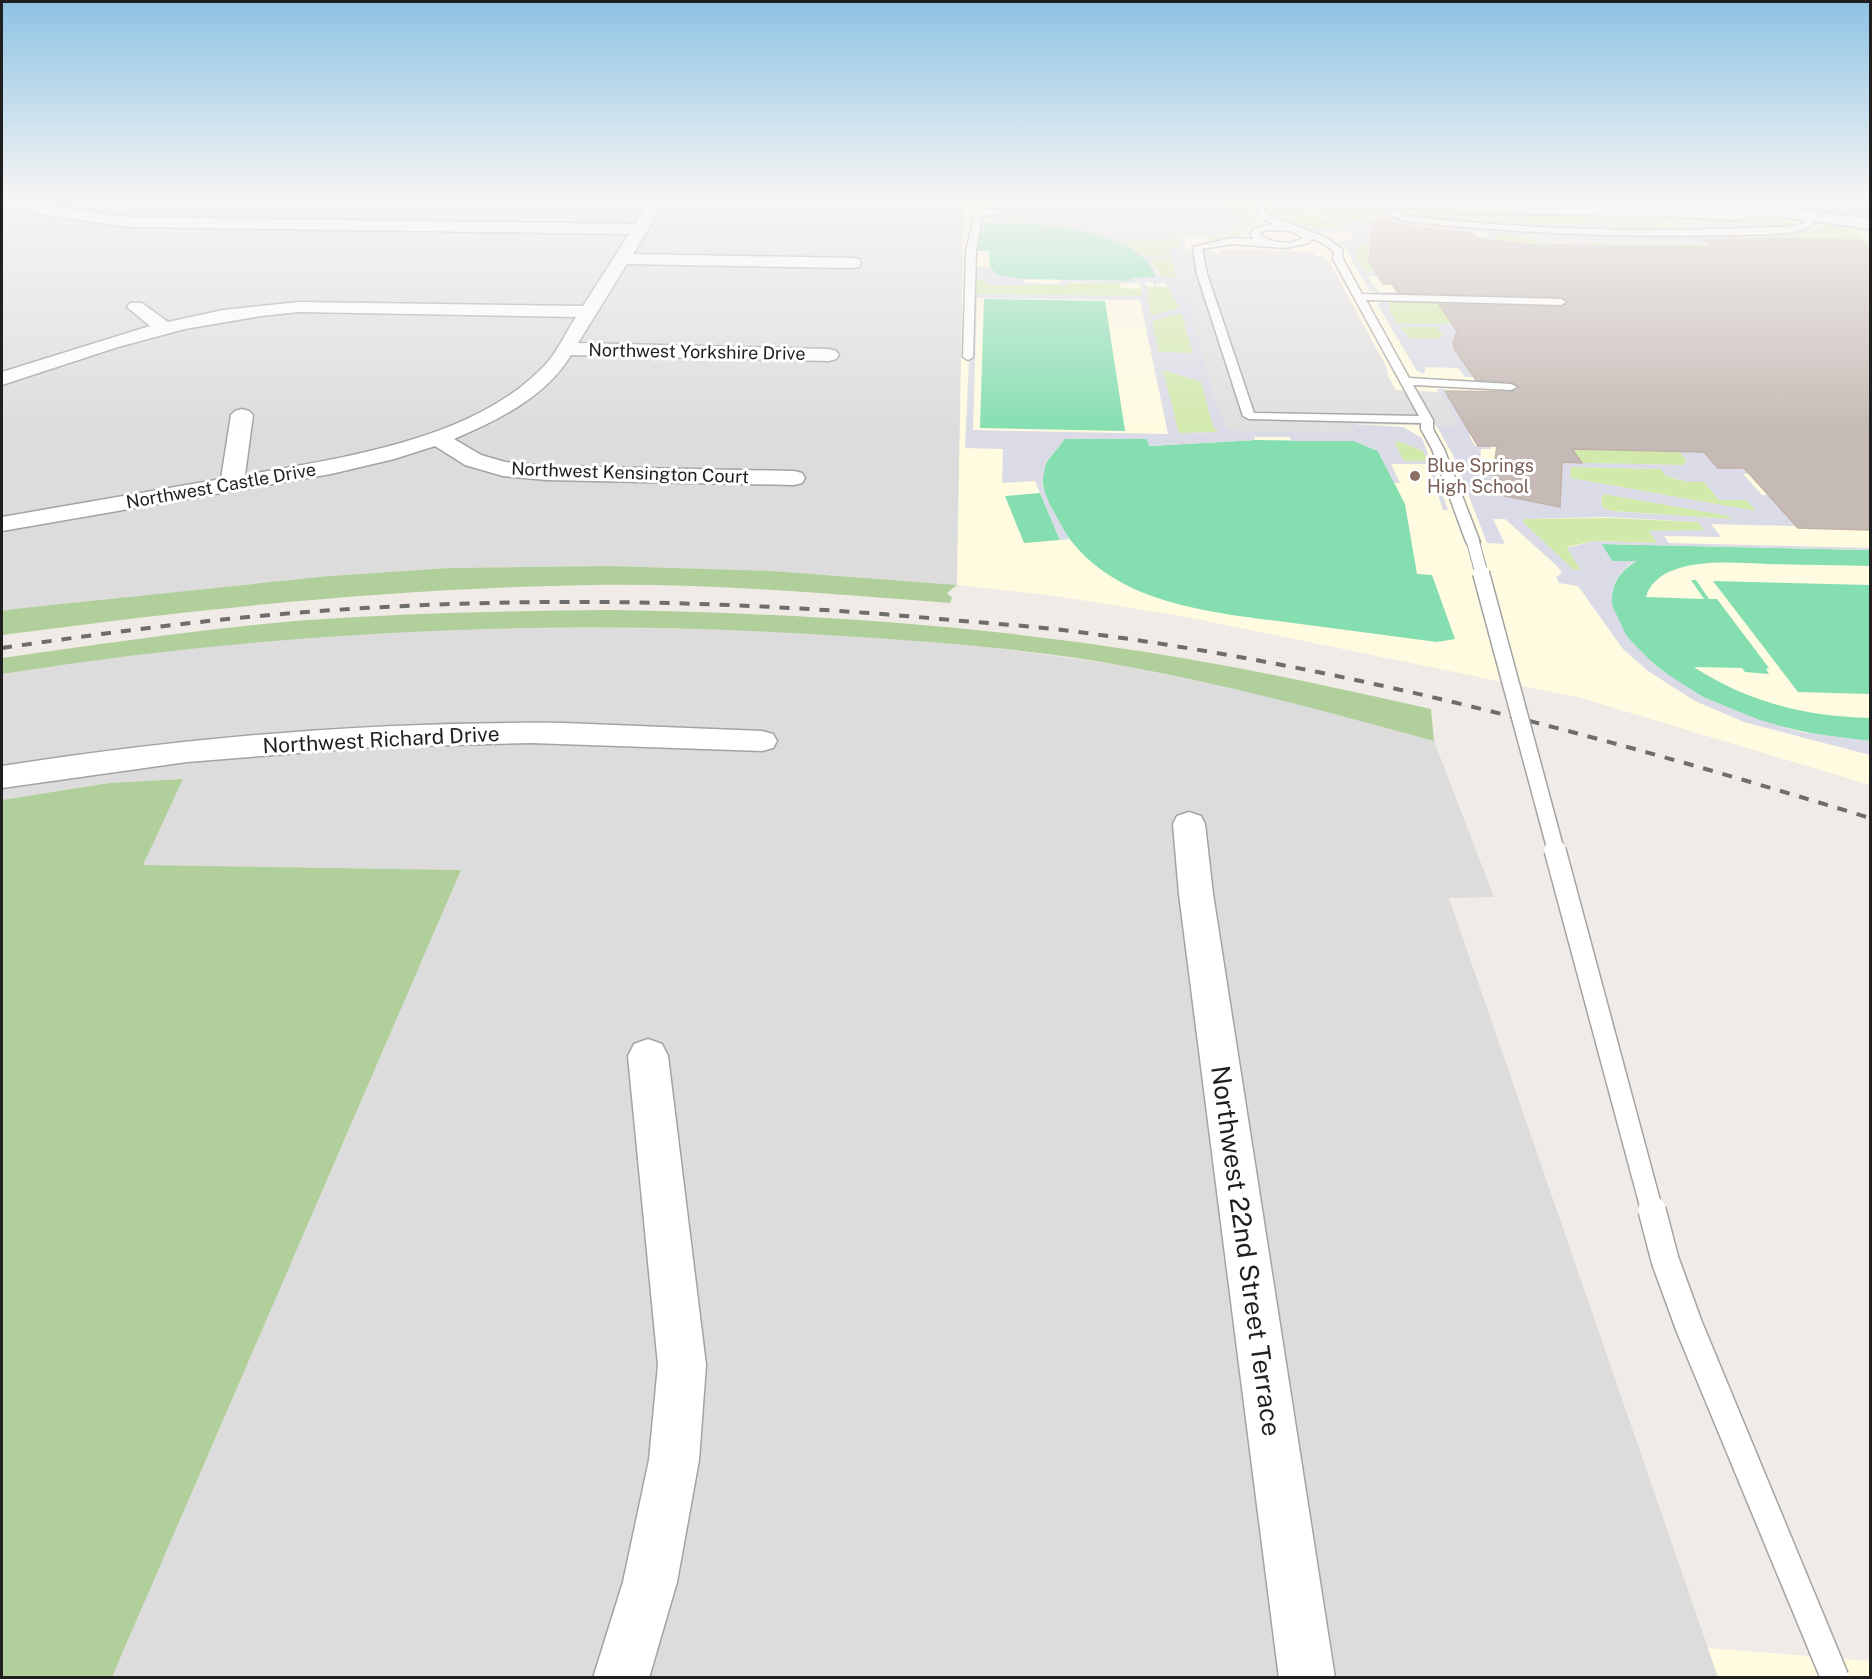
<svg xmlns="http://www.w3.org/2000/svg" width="1872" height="1679" viewBox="0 0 1872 1679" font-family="'Public Sans',sans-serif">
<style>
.residential{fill:#dddcdc}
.education{fill:#fffbe0}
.grass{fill:#d2e9ac}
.forest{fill:#b1cf9b}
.pitch{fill:#84deb0}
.parking{fill:#dfdfdf}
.plaza{fill:#dadbe6;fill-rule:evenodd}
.building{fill:#c5bab5;stroke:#c1b0a8;stroke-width:1.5}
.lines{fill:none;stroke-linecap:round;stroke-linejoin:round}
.lane-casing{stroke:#a3a3a3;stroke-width:3}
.street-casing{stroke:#a3a3a3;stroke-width:3}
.lane{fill:#fff;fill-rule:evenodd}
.street{fill:#fff;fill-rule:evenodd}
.rail{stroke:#6d6d6d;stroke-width:4;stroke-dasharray:10 10;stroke-linecap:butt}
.lane-bridge-far3-casing{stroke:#a3a3a3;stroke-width:14;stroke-linecap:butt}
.lane-bridge-far2-casing{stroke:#a3a3a3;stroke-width:19;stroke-linecap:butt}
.lane-bridge-far1-casing{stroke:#a3a3a3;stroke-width:24;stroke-linecap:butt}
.lane-bridge-casing{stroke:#a3a3a3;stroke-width:30;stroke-linecap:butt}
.lane-bridge-far3{stroke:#fff;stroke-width:12}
.lane-bridge-far2{stroke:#fff;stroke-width:16}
.lane-bridge-far1{stroke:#fff;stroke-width:21}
.lane-bridge{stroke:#fff;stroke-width:27}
.education-dot{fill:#8d6e63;stroke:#fff;stroke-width:2}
.labels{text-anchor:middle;stroke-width:6;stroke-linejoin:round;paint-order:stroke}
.far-street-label{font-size:18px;fill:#1f1f1f;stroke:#fff}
.far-education-label{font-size:18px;fill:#785e54;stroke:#fff;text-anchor:start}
.street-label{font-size:21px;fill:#1f1f1f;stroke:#fff}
.near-street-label{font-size:26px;fill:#1f1f1f;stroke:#fff}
</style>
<rect width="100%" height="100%" fill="#f0ebe6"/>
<g class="residential">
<polygon points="2,198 964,198 957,585 772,571 610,566 449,568 329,576 2,611"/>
<polygon points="1805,198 1870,198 1870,219 1830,210"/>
<polygon points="609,628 756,630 960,643 1127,666 1297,702 1434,741 1494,897 1449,898 1718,1677 112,1677 461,870 143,865 182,779 109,783 2,800 2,674 88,660 276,639 440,629"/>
</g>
<g class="education">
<polygon points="964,198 1184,198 1241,204 1374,207 1683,212 1729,214 1854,228 1870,239 1870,785 1581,698 1192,618 1056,596 957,585"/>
<polygon points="1708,1648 1870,1661 1870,1677 1718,1677"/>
</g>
<g class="grass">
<polygon points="1035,198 1228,200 1244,203 1256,223 1244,233 1212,241 1206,238 1220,237 1236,232 1237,228 1246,227 1235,205 1227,204 1225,201"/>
<path d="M1287,203L1372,207L1379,214C1364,232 1306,209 1287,203Z"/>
<path d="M1278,205L1312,214L1347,228C1328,232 1301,230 1284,220Z"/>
<polygon points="1402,208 1430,208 1465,214 1660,216 1678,230 1658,230 1655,229 1656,225 1530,224 1449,216 1435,219 1411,216 1401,211"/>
<path d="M1665,216L1746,220L1767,217L1797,222C1788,227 1771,227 1760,225L1759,221L1687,224V229L1684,230Z"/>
<polygon points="1828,225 1847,227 1870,243 1870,263 1848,248 1870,248 1859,240 1724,237 1807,233"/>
<path d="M1495,233C1522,236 1547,244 1573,244L1576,248L1534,247L1495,241Z"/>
<polygon points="1171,238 1178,239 1181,248 1169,248 1171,255 1146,256 1122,241 1172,241"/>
<polygon points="1375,238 1372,273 1365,273 1356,257 1356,249 1362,243"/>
<polygon points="1590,242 1702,244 1713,249 1590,246"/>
<polygon points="1171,257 1177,278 1160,276 1150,259"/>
<polygon points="976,278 993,285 1134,282 1120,283 1120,288 1142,289 1142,296 976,294"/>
<polygon points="1166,283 1179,308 1151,316 1147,287 1167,287"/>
<polygon points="1389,300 1438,301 1453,324 1396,323 1389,308"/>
<polygon points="1182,313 1194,354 1158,352 1151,321"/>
<polygon points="1399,327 1437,327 1442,335 1440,339 1410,338"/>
<polygon points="1162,370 1201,382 1220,432 1179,433"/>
<polygon points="1398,441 1423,451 1428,461 1404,461 1395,444"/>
<polygon points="1572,449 1680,452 1687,461 1683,465 1582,463"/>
<path d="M1570,467L1660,469C1671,481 1688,482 1704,482L1719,500H1746L1756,511L1570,478Z"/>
<polygon points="1604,494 1727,515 1732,519 1611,511 1602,507 1601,496"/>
<polygon points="1611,518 1698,522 1705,531 1649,531 1658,543 1593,541 1567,547 1582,571 1574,571 1523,522 1523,519"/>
</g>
<g class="forest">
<path d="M610,566L772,571L957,585L947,593L952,598L950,603C831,594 711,583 592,585C394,588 197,609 2,635V611L14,609L329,576L449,568Z"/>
<path d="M612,610C791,613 969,624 1146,652C1242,667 1337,688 1431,709L1434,741C1333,713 1233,686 1130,667C1035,649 938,642 842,636C561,617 279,630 2,674V658C99,644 196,630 294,621C400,613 506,611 612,610Z"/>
<polygon points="183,779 143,865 461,870 112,1677 2,1677 2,800 109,783"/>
</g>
<g class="pitch">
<path d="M984,222C1031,224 1114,222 1148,262C1151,265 1154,272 1157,278H1131V281L1023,279L997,275L990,267L989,251H977Z"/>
<polygon points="984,299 1105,301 1125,431 980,428"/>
<path d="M1064,439H1147L1150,446L1255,440L1354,441L1378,451L1405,504L1417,574L1432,575L1455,639L1437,642C1389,636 1341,629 1293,623C1208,612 1102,604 1057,519C1050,505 1040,489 1043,472C1046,457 1058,451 1064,439Z"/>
<polygon points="1040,493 1060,540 1024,543 1005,496"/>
<path d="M1601,544L1870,550V566C1836,565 1802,565 1768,564C1736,563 1701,559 1671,571C1659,576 1649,585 1646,597L1704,599L1691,580H1696L1709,599H1717L1769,668L1766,669L1769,674L1745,672L1742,668L1694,667C1747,702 1808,717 1870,718V741C1793,734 1714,715 1653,663C1637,649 1621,633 1614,612C1607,591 1617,573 1635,562L1612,561Z"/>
<polygon points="1713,581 1870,585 1870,694 1798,692"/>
</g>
<g class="parking">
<polygon points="1011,198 1225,201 1227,204 1235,205 1246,227 1237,228 1235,233 1218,237 1174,237 1171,238 1172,241 1122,241 1072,226 991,219 990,205 1011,202"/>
<polygon points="1449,216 1530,224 1656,225 1656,230 1667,230 1687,242 1542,240 1528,234 1436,225 1436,219"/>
<polygon points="1760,221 1760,225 1765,226 1688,230 1687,224"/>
<polygon points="1173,250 1212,250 1218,255 1221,254 1220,250 1313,252 1315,256 1323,256 1330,263 1387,368 1388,376 1396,390 1439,392 1459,426 1353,424 1350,426 1353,432 1228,430 1222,411 1218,407"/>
</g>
<g class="plaza">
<polygon points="1279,202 1297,206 1292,208 1278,205 1282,217 1286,221 1313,228 1347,229 1326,219 1332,217 1352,220 1373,218 1393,220 1376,217 1379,214 1376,208 1381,209 1391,217 1408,222 1528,234 1542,240 1684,242 1677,238 1804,231 1827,224 1870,230 1828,225 1807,233 1725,237 1731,242 1706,240 1716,251 1702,244 1590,242 1590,246 1576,248 1573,244 1539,242 1526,236 1495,233 1495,241 1479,239 1476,237 1490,237 1490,233 1402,225 1358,246 1355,255 1365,273 1379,271 1382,276 1367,276 1379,292 1440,294 1386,295 1370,291 1345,248 1337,243 1349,240 1355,233 1310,232 1280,220 1273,207"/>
<path d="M991,219L1046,222L1080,227L1117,238L1146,256L1170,255L1169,248L1181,247L1178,239L1171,238L1183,239L1186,249L1174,251L1218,407L1222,411L1228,430L1353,432L1350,425L1353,424L1403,427L1422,438L1448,510H1443L1428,464H1391L1400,483H1394L1378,451L1354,441H1291L1290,437H1254L1255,440L1149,446L1147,439H1065L1046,462L1042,484L1049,503L1069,539L1060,540L1035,481L1002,483L1003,449L965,448L969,361L976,294L1142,296L1140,283L1069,282L1065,285H992L976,278V267H990L997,275L1023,279L1024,283L1061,284V280L1130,281V278L1156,277L1148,261L1126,246L1096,234L1060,226L1023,222H984L977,251L975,250L981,221ZM1171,257L1177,278L1159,276L1150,260ZM1144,282H1153L1154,287H1157L1156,283H1166L1179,308L1151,316L1147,287ZM977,298L1140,300L1168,434L973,430ZM1181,313L1193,353L1159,352L1152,321ZM1163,370L1201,382L1213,427L1218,432L1179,433ZM1398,441L1423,451L1428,461H1404L1395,444Z"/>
<path d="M1389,300V308L1396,323L1457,324L1459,331L1453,343L1456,353L1462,360L1490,377H1465L1458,368L1426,367L1424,374L1417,371L1377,304ZM1400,327H1437L1442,335L1439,339L1410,338Z"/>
<path d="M1437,389H1444L1472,435H1469L1475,446H1490L1491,449H1481L1480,459L1499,461L1683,465L1687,461L1680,452L1702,450L1718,468L1756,469L1761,474H1743L1762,495H1769L1795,526L1711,524L1721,537L1664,536L1669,543L1870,548V550L1602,544L1612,561H1637L1628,566L1616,580L1612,595V605L1627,637L1658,668L1703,697L1760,720L1801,732L1870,741V755L1744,722L1695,701L1648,671L1623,649L1578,586L1559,583L1556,577L1562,573L1558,567L1505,519H1493L1505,544L1487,543L1454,457L1436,425L1459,426ZM1571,467L1660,469L1666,476L1688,482H1704L1719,500H1746L1756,511L1570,478ZM1493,475L1561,486L1560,507L1491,493ZM1604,494L1729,516L1732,519L1611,511L1602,507L1601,496ZM1605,517L1698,522L1704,530L1649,531L1657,543L1593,541L1567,548L1581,570H1574L1523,522V519Z"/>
</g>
<polygon class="building" points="1374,220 1412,227 1473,233 1478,239 1534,245 1713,247 1705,240 1729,241 1726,238 1859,240 1870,248 1870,530 1798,528 1744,468 1718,468 1704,452 1572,449 1582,463 1562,462 1560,507 1490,493 1497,446 1478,446 1445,391 1511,392 1519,386 1511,382 1476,380 1455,350 1453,343 1457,331 1439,304 1561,307 1568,301 1561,297 1398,293 1392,284 1383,284 1369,261"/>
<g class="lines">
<g class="lane-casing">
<g id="lane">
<path d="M1251,198H1259L1268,215L1327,238L1342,249L1343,259L1362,294L1561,299L1566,302L1561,305L1366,300L1409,378L1511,384L1517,387L1511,390L1413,385L1433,420V429L1444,449L1480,542L1478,545H1468L1466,542L1432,449L1421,429V423L1249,419L1243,416L1197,274L1193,247L1232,238L1254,239L1250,234L1254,228L1273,224L1262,219ZM1266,230L1291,231L1303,238C1290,246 1270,243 1259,234ZM1311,239L1321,242L1334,252L1333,259L1419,416L1254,413L1207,274L1202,249L1232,244L1286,248L1309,243Z"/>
<path d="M1380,199H1386L1396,211L1407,216C1536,231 1665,233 1795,226L1804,223L1801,215L1805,212L1808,213L1813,224C1797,237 1755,234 1733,235C1623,238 1514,233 1405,221L1390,215L1379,201Z"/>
<polygon points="1437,200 1463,207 1659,210 1734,214 1740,214 1748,208 1752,211 1746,218 1734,220 1659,216 1462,213 1434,204 1434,200"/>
<polygon points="985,209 1001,209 1005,212 982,217 976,251 973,357 968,360 963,357 966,251 974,216"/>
</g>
</g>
<g class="street-casing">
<g id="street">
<path d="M9,198H28L43,205L127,217L635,224C648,203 651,198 676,198L659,211L633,254L853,258L859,259L861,263L859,267L853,268L627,264L578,343L829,349L836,351L839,355L836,359L829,361L571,355C546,397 498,420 454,439L481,455L505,462L547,466L794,471L802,473L805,478L802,483L794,485L547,480L503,476L465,465L435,446L394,459L331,474L2,531V517L221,479L231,415L235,411L242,409L249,411L253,415L245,475C342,458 476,440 546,364C558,351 566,332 576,317L299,312L261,316L185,329L118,347L2,385V372L150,326L127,307L130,303H142L168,322L223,310L299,302L583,306L629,234L127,227L39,214Z"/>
<polygon points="1260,198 1452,198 1745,206 1751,203 1870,219 1870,229 1774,216 1663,212 1471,210 1446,207 1366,208 1267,203"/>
<path d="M564,723L762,731L773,734L777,741L773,748L762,751L531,743L373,747L187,762L2,788V766C188,737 376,721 564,723Z"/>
<polygon points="1189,812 1201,816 1205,824 1213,894 1335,1678 1279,1678 1179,894 1173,824 1177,816"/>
<polygon points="648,1039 662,1044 668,1056 706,1365 699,1460 677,1582 649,1678 593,1678 623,1582 649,1460 658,1365 628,1056 634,1044"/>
</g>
</g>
<use href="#lane" class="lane"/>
<use href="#street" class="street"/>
<path class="rail" d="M2,648C84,636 165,625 248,617C481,595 717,598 951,620C998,624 1046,627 1093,634C1357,669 1616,740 1870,818"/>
<g class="lane-bridge-far3-casing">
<polyline id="lane-bridge-far3" points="1473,542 1482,575"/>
</g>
<g class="lane-bridge-far2-casing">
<polyline id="lane-bridge-far2" points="1481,573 1556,851"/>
</g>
<g class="lane-bridge-far1-casing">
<polyline id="lane-bridge-far1" points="1555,850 1652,1211"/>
</g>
<g class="lane-bridge-casing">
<polyline id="lane-bridge" points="1652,1210 1665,1260 1689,1326 1835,1678"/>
</g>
<use href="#lane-bridge-far3" class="lane-bridge-far3"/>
<use href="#lane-bridge-far2" class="lane-bridge-far2"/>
<use href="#lane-bridge-far1" class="lane-bridge-far1"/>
<use href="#lane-bridge" class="lane-bridge"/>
</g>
<linearGradient id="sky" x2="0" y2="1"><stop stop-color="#8dc2e4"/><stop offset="0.46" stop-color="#f8f6f4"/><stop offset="1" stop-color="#f8f6f4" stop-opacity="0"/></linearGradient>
<rect width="1872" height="433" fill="url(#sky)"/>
<circle class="education-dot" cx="1415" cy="476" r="6"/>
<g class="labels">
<g class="far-street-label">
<text transform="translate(697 352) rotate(1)" y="6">Northwest Yorkshire Drive</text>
<text transform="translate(630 473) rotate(2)" y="6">Northwest Kensington Court</text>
<text transform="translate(221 486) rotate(-10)" y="6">Northwest Castle Drive</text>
</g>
<g class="far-education-label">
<text x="1427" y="472">Blue Springs<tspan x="1427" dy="21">High School</tspan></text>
</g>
<g class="street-label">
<text transform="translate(381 740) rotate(-3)" y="7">Northwest Richard Drive</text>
</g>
<g class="near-street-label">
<text transform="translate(1246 1251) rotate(82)" y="9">Northwest 22nd Street Terrace</text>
</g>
</g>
<rect width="1872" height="1679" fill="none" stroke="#1f1f1f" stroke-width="6"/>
</svg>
